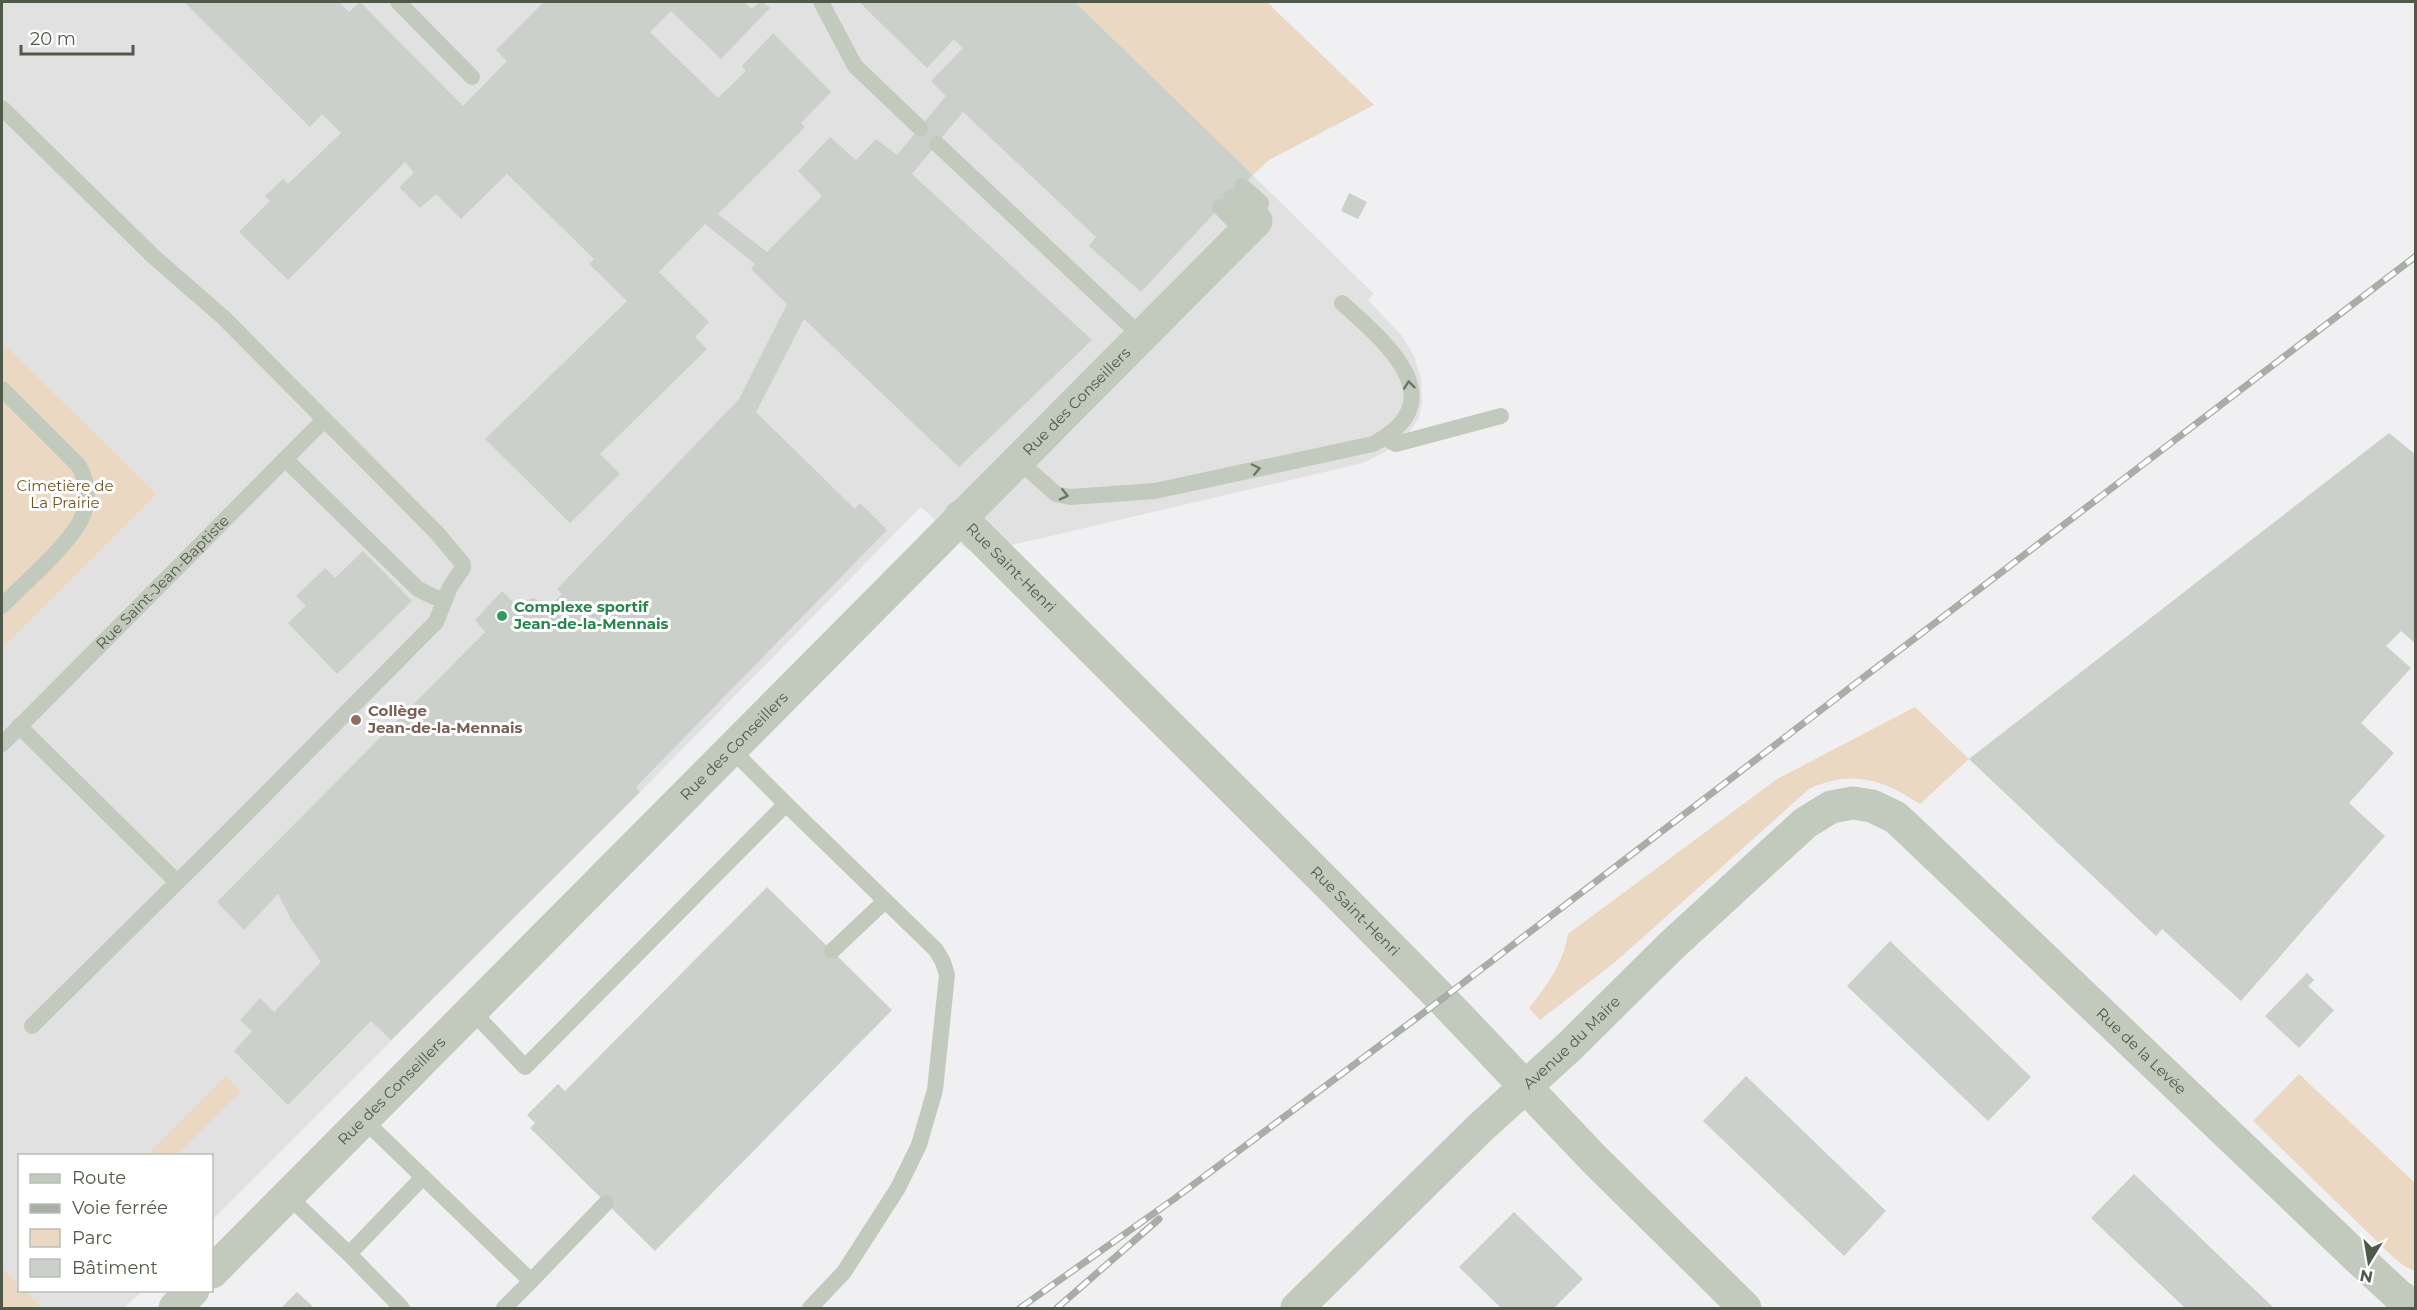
<svg xmlns="http://www.w3.org/2000/svg" width="2417" height="1310" viewBox="0 0 2417 1310" font-family="Montserrat,sans-serif">
<style>
.education{fill:#e1e1e2}
.green{fill:#ead8c3}
.building{fill:#cbd0ca}
.lines{fill:none;stroke-linecap:round;stroke-linejoin:round}
.lane{stroke:#c2cabd;stroke-width:16}
.street{stroke:#c2cabd;stroke-width:33}
.rail-casing{stroke:#a8aea6;stroke-width:7}
.rail{stroke:#fff;stroke-width:4.5;stroke-dasharray:14;stroke-linecap:butt}
.oneway{stroke:#6c7667}
.leisure-dot{fill:#2e9e5b;stroke:#fff;stroke-width:2}
.education-dot{fill:#8d6e63;stroke:#fff;stroke-width:2}
.labels{text-anchor:middle;stroke-width:6;stroke-linejoin:round;paint-order:stroke}
.street-label{font-size:15px;fill:#505a4a;stroke:#fff}
.park-label{font-size:15px;fill:#735623;stroke:#fff}
.leisure-label{font-size:15px;font-weight:bold;fill:#27864d;stroke:#fff;text-anchor:start}
.education-label{font-size:15px;font-weight:bold;fill:#785e54;stroke:#fff;text-anchor:start}
</style>
<rect width="100%" height="100%" fill="#f0eff1"/>
<polygon class="education" points="2,2 1076,2 1374,294 1368,300 1402,336 1414,356 1421,378 1422,402 1419,417 1408,434 1385,452 1363,463 990,550 968,550 921,507 640,792 212,1220 212,1156 20,1156 20,1290 142,1291 124,1308 2,1308 2,648 157,494 2,342"/>
<g class="green">
<polygon points="1075,2 1267,2 1374,105 1269,160 1253,175"/>
<polygon points="2,342 157,494 2,648"/>
<path d="M1915,707L1969,759L1920,804C1883,780 1852,769 1809,789L1614,963L1540,1020L1529,1008C1547,985 1563,964 1568,934L1777,779Z"/>
<polygon points="2299,1074 2415,1183 2415,1271 2404,1266 2392,1256 2253,1121"/>
<polygon points="226,1076 241,1091 177,1155 147,1155"/>
<polygon points="2,1268 19,1285 20,1290 25,1291 43,1308 2,1308"/>
</g>
<g class="building">
<polygon points="184,2 339,2 349,12 360,2 463,106 507,61 496,50 544,2 744,2 752,9 759,2 762,2 770,8 721,59 671,11 650,32 718,98 746,71 742,66 773,33 831,92 801,123 805,127 718,214 767,252 822,196 798,171 830,137 856,160 876,139 897,155 946,96 931,81 963,48 954,39 927,68 859,2 1075,2 1253,175 1220,207 1141,292 1089,246 1096,237 963,112 912,174 1092,340 959,467 804,319 756,412 855,509 860,503 887,530 636,787 640,792 391,1040 371,1021 288,1105 234,1051 252,1031 240,1020 260,998 274,1012 321,962 291,919 278,894 244,930 217,902 485,632 475,620 502,591 516,605 533,598 551,605 562,594 557,589 739,399 787,304 751,269 755,264 705,224 659,272 709,322 695,337 707,349 600,454 620,474 570,523 485,439 627,301 589,264 594,259 507,174 461,219 436,194 420,208 399,187 414,173 405,162 288,280 239,232 270,201 265,196 283,179 288,184 341,133 322,114 310,127"/>
<polygon points="1349,193 1367,202 1358,219 1341,211"/>
<polygon points="2389,433 2416,455 2416,644 2401,631 2386,646 2411,668 2361,723 2394,753 2349,803 2385,836 2241,1001 2162,929 2156,936 1969,759"/>
<polygon points="363,551 412,601 337,674 288,623 306,606 296,596 317,576 325,568 335,578"/>
<polygon points="767,887 892,1010 655,1251 530,1128 535,1123 527,1115 558,1084 565,1091"/>
<polygon points="1890,941 2031,1077 1988,1121 1847,986"/>
<polygon points="2307,973 2314,980 2308,986 2334,1010 2299,1048 2265,1016"/>
<polygon points="1746,1076 1886,1211 1844,1256 1703,1121"/>
<polygon points="2134,1174 2237,1273 2274,1308 2185,1308 2091,1218"/>
<polygon points="1514,1212 1583,1279 1554,1308 1501,1308 1459,1267"/>
<polygon points="297,1292 308,1302 314,1308 281,1308"/>
</g>
<g class="lines">
<g class="lane">
<polyline points="398,2 472,77"/>
<polyline points="821,2 855,66 920,128"/>
<polyline points="2,108 154,257 224,318 437,533 463,564 463,568 450,587 436,622 230,830 32,1026"/>
<polyline points="937,144 1141,336"/>
<polyline points="1231,197 1256,221 1261,203 1242,186"/>
<polyline points="1220,207 1245,232"/>
<path d="M2,389L79,466C87,481 90,498 83,515C73,542 23,584 2,606"/>
<polyline points="1385,438 1396,444 1501,416"/>
<polyline points="285,459 418,589 434,597 445,599"/>
<path d="M1018,460L1056,494L1070,497L1155,491L1373,444C1457,400 1384,341 1342,303"/>
<polyline points="19,726 177,882"/>
<path id="s1" d="M2,744L324,420"/>
<polyline points="786,804 936,950 943,962 947,975 935,1090 919,1145 898,1188 844,1272 810,1308"/>
<polyline points="832,951 885,901"/>
<polyline points="471,1010 525,1067 786,804 731,749"/>
<polyline points="423,1177 531,1281 504,1308"/>
<polyline points="287,1195 349,1254 423,1177 363,1119"/>
<polyline points="349,1254 402,1308"/>
<polyline points="531,1281 606,1203"/>
</g>
<g class="street">
<path id="s2" d="M960,517L1332,888L1442,999L1595,1160L1745,1308"/>
<path id="s3" d="M212,1272L1256,221"/>
<polyline points="175,1308 193,1290"/>
<path id="s4" d="M1297,1308L1480,1128L1569,1047L1671,946L1805,823L1831,807L1853,803L1872,806L1895,817L1906,827L2359,1259L2399,1296L2416,1307"/>
</g>
<g class="rail-casing">
<g id="rail">
<polyline points="1020,1308 1174,1199 1442,999 2416,256"/>
<polyline points="1057,1308 1159,1219"/>
</g>
</g>
<use href="#rail" class="rail"/>
</g>
<defs><path id="oneway-chevron" d="M-2-3.5L2.5 0L-2 3.5" fill="none" stroke-width="1.6" stroke-linecap="round" stroke-linejoin="round" transform="scale(1.5)"/></defs>
<g class="oneway">
<use href="#oneway-chevron" transform="translate(1409 385) rotate(-96)"/>
<use href="#oneway-chevron" transform="translate(1256 469) rotate(-12)"/>
<use href="#oneway-chevron" transform="translate(1064 495) rotate(13)"/>
</g>
<circle class="leisure-dot" cx="502" cy="616" r="6"/>
<circle class="education-dot" cx="356" cy="720" r="6"/>
<g class="labels">
<g class="street-label">
<text dy="5" stroke="none"><textPath href="#s3" startOffset="1227">Rue des Conseillers</textPath></text>
<text dy="5" stroke="none"><textPath href="#s2" startOffset="72">Rue Saint-Henri</textPath></text>
<text dy="5" stroke="none"><textPath href="#s1" startOffset="228">Rue Saint-Jean-Baptiste</textPath></text>
<text dy="5" stroke="none"><textPath href="#s3" startOffset="741">Rue des Conseillers</textPath></text>
<text dy="5" stroke="none"><textPath href="#s2" startOffset="558">Rue Saint-Henri</textPath></text>
<text dy="5" stroke="none"><textPath href="#s4" startOffset="382">Avenue du Maire</textPath></text>
<text dy="5" stroke="none"><textPath href="#s4" startOffset="1140">Rue de la Levée</textPath></text>
<text dy="5" stroke="none"><textPath href="#s3" startOffset="255">Rue des Conseillers</textPath></text>
</g>
<g class="park-label">
<text x="65" y="491">Cimetière de<tspan x="65" dy="17">La Prairie</tspan></text>
</g>
<g class="leisure-label">
<text x="514" y="612">Complexe sportif<tspan x="514" dy="17">Jean-de-la-Mennais</tspan></text>
</g>
<g class="education-label">
<text x="368" y="716">Collège<tspan x="368" dy="17">Jean-de-la-Mennais</tspan></text>
</g>
</g>
<rect width="2417" height="1310" fill="none" stroke="#505a4a" stroke-width="6"/>
<rect x="18" y="1154" width="195" height="138" fill="#ffffff" stroke="#b9bdb7" stroke-width="1.5"/>
<rect x="30" y="1174" width="30" height="9" fill="#c2cabd" stroke="#b9bdb7" stroke-width="1.5"/>
<text x="72" y="1184" font-size="18" fill="#505a4a">Route</text>
<rect x="30" y="1204" width="30" height="9" fill="#a8aea6" stroke="#b9bdb7" stroke-width="1.5"/>
<text x="72" y="1214" font-size="18" fill="#505a4a">Voie ferrée</text>
<rect x="30" y="1229" width="30" height="18" fill="#ead8c3" stroke="#b9bdb7" stroke-width="1.5"/>
<text x="72" y="1244" font-size="18" fill="#505a4a">Parc</text>
<rect x="30" y="1259" width="30" height="18" fill="#cbd0ca" stroke="#b9bdb7" stroke-width="1.5"/>
<text x="72" y="1274" font-size="18" fill="#505a4a">Bâtiment</text>
<g transform="translate(2369 1262) rotate(191)" stroke="#ffffff" stroke-width="4.5" paint-order="stroke">
<path d="M0-4.5L10 22L0 15L-10 22Z" fill="#505a4a"/>
<text y="-9" font-size="16" font-weight="bold" text-anchor="middle" fill="#505a4a">N</text>
</g>
<path d="M21 45v9h112v-9" fill="none" stroke="#505a4a" stroke-width="3"/>
<text x="30" y="45" font-size="18" fill="#505a4a" stroke="#ffffff" stroke-width="4.5" paint-order="stroke">20 m</text>
</svg>
